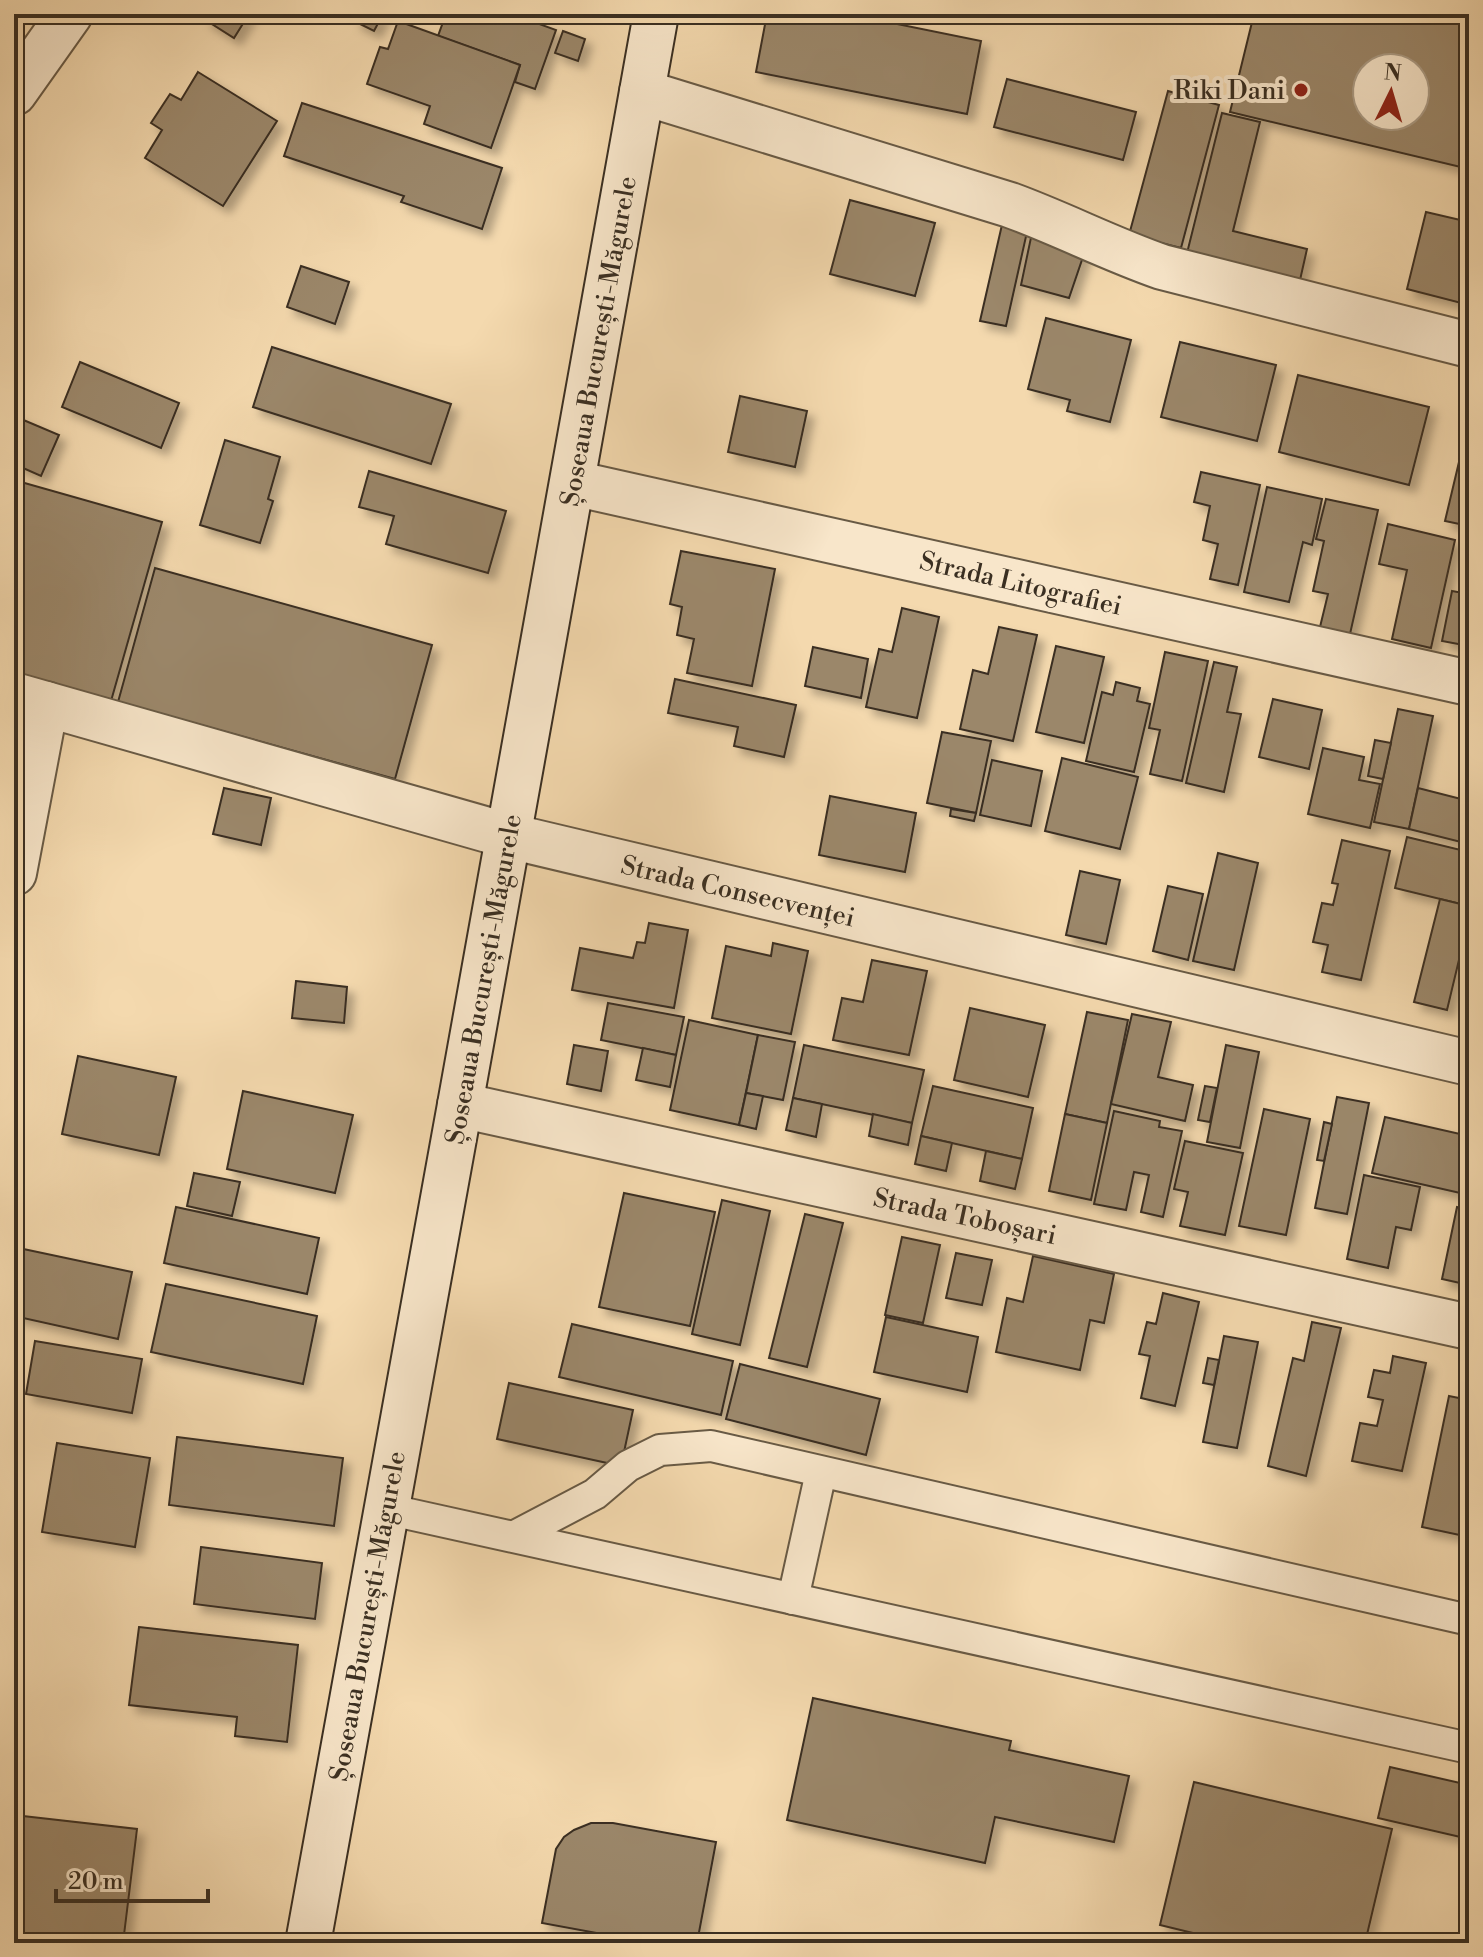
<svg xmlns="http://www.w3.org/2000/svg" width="1483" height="1957" viewBox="0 0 1483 1957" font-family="'Libre Bodoni',serif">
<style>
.building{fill:#9b876b;stroke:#3a2f22;stroke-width:2;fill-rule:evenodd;filter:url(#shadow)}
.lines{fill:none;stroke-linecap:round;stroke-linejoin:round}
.service-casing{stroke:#685a45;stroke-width:34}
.minor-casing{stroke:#685a45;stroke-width:48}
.tertiary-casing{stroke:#685a45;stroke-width:48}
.secondary-casing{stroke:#3a2f22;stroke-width:48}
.service{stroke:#f8e6ca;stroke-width:30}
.minor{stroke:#f8e6ca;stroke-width:44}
.tertiary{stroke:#f8e6ca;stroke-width:44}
.secondary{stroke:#f8e6ca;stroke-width:44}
.poi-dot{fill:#8f2418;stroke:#f8e6ca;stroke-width:3}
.labels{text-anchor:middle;stroke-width:8;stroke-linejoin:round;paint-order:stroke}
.poi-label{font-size:26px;fill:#3a2f22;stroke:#f8e6ca;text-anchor:end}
.street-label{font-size:26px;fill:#3a2f22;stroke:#f8e6ca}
</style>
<defs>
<filter id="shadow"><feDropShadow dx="7" dy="7" stdDeviation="4" flood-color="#0004"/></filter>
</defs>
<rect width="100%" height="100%" fill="#f4d9ae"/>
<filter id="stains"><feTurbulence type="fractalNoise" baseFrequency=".0025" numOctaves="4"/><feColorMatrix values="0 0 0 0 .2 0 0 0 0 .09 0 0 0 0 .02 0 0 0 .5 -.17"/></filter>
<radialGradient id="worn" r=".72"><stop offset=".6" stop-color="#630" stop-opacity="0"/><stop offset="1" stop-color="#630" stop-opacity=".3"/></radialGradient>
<g class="building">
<polygon points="208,14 249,14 234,38 204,19"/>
<polygon points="357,14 383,14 374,31 354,21"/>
<polygon points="446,14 512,14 556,30 535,89 515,82 520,65 438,36"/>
<polygon points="767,14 848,14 981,41 967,114 756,72"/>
<path d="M1254,14H1469V169L1230,112ZM1367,68H1415V116H1367Z"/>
<polygon points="398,21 520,65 491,148 424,124 430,106 367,84 380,47 388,49"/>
<polygon points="563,31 585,39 578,61 555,53"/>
<polygon points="198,72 277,121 223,206 145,158 162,130 151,123 170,94 181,100"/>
<polygon points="1007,79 1136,112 1123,160 994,127"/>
<polygon points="1168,91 1219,105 1181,248 1129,235"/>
<polygon points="302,103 502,168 482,229 401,202 404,196 284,156"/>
<polygon points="1222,113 1260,122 1233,231 1307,249 1298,289 1185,261"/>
<polygon points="850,200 935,223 915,296 830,274"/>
<polygon points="1426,212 1469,222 1469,305 1407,289"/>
<polygon points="1004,216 1029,223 1006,326 980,321"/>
<polygon points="1033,228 1086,248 1069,298 1021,285"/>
<polygon points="301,266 349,282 335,324 287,307"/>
<polygon points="1046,318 1131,340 1110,422 1067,411 1070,400 1028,389"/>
<polygon points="1180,342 1276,365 1257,441 1161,417"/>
<polygon points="272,347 451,404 431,464 253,407"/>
<polygon points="80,362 179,403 161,448 62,407"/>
<polygon points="1298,375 1429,407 1409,485 1279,452"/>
<polygon points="740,396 807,411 795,467 728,452"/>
<polygon points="14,416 59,435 41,476 14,464"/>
<polygon points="1468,424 1469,424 1469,526 1445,521"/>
<polygon points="225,440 280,457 268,499 273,501 260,543 200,525"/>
<polygon points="369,471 506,511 488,573 386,544 394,516 359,507"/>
<polygon points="1201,472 1260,485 1238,585 1210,579 1218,544 1203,540 1210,506 1194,502"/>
<polygon points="14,480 162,522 111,701 14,674"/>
<polygon points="1267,487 1322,499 1312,545 1303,542 1289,602 1244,592"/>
<polygon points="1326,499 1378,510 1350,634 1320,627 1328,594 1313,591 1324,541 1316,539"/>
<polygon points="1388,524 1455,540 1431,648 1392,639 1407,570 1379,564"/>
<polygon points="681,551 775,569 752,686 687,673 694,639 677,635 682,607 670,604"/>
<polygon points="155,568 432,645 395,779 118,702"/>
<polygon points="1452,591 1469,594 1469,646 1442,641"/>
<polygon points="902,608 939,617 917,718 866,707 879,649 892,652"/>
<polygon points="999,627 1037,635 1013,741 960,729 973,670 988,674"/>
<polygon points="1056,646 1104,657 1084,743 1036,732"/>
<polygon points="813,647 868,659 861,698 805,686"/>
<polygon points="1165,652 1208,661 1182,781 1150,774 1160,730 1149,728"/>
<polygon points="1214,662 1237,667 1227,712 1241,714 1224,792 1186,783"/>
<polygon points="675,679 796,705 784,757 734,746 738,727 668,713"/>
<polygon points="1116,682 1140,688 1137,701 1150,704 1134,772 1086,761 1102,692 1113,695"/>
<polygon points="1273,699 1322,710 1309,769 1259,757"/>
<polygon points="1398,709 1433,716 1409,829 1374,822"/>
<polygon points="942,732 991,741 976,813 927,803"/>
<polygon points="1375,740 1391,743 1383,779 1368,776"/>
<polygon points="1323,748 1364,757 1359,780 1380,784 1370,828 1308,814"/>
<polygon points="1062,758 1138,777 1120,849 1045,831"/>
<polygon points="992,760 1042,771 1031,826 980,815"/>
<polygon points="224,788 271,798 261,845 213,834"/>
<polygon points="1418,788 1469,801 1469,844 1409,829"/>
<polygon points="830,796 916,813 905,872 819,855"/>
<polygon points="951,809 976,813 974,821 950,816"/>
<polygon points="1407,837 1469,852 1469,906 1395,888"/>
<polygon points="1342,840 1390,851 1361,980 1322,972 1328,945 1313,942 1322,903 1333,905 1338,884 1332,883"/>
<polygon points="1218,853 1258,863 1234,970 1193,961"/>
<polygon points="1080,871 1120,880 1106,944 1066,935"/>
<polygon points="1168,886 1203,894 1188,960 1153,951"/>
<polygon points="1440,899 1469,906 1469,918 1447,1010 1414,1002"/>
<polygon points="649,923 688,930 674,1008 572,990 580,948 633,958 637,942 645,943"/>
<polygon points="773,943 808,951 791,1034 712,1018 726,946 771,956"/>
<polygon points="872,960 927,971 909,1055 833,1040 842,998 863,1002"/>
<polygon points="296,981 347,987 344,1023 292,1018"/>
<polygon points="608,1003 684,1017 676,1055 601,1040"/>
<polygon points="970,1008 1045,1025 1028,1097 954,1080"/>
<polygon points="1087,1012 1128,1020 1107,1123 1065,1114"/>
<polygon points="1132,1014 1171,1022 1158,1077 1193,1085 1185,1121 1111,1104"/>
<polygon points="689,1020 758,1035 739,1125 670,1110"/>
<polygon points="758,1035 795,1042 783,1100 746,1093"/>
<polygon points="574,1045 608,1051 601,1091 567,1084"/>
<polygon points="804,1045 924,1070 912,1123 793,1098"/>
<polygon points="1226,1045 1259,1052 1240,1148 1207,1142"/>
<polygon points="643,1048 676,1055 670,1087 636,1080"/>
<polygon points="78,1056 176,1077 159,1155 62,1134"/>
<polygon points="933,1086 1033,1108 1022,1159 921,1136"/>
<polygon points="1205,1086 1217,1088 1210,1122 1198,1120"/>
<polygon points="243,1091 353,1115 335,1193 227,1169"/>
<polygon points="746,1093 763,1096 756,1129 739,1125"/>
<polygon points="1337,1097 1369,1103 1347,1214 1315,1208"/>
<polygon points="793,1098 822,1104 816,1137 786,1130"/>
<polygon points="1264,1109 1310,1119 1286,1235 1239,1226"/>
<polygon points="1114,1111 1160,1121 1159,1127 1182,1131 1163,1217 1141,1212 1149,1175 1134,1172 1126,1210 1094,1204"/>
<polygon points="873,1114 912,1123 908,1145 869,1136"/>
<polygon points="1065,1114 1107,1123 1091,1200 1049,1191"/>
<polygon points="1385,1117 1469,1136 1469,1195 1372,1173"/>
<polygon points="1324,1122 1332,1124 1324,1161 1317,1160"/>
<polygon points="921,1136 952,1143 946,1171 915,1164"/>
<polygon points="1185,1141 1243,1153 1225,1235 1180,1226 1188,1192 1174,1189"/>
<polygon points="986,1151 1022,1159 1015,1189 980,1181"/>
<polygon points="194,1173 240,1182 232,1216 187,1206"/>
<polygon points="1364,1175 1420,1187 1411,1230 1396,1227 1388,1268 1347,1259"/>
<polygon points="624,1193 715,1212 690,1326 599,1307"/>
<polygon points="722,1200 770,1211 740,1345 692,1334"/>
<polygon points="176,1207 319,1238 307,1294 164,1263"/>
<polygon points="1457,1207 1469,1210 1469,1285 1442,1279"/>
<polygon points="805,1214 843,1223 807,1367 769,1358"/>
<polygon points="902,1237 940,1245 923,1323 885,1315"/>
<polygon points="14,1247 132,1272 118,1339 14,1316"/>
<polygon points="956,1253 992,1260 982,1305 946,1298"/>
<polygon points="1033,1256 1114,1274 1104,1323 1090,1320 1080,1370 996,1352 1007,1298 1023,1302"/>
<polygon points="166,1284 317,1316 303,1384 151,1352"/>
<polygon points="1163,1293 1199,1302 1175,1406 1141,1398 1150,1356 1139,1354 1147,1322 1156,1324"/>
<polygon points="886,1317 978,1337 967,1392 874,1372"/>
<polygon points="1312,1322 1341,1328 1306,1476 1268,1466 1293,1358 1304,1361"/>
<polygon points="572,1324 733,1361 721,1415 559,1377"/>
<polygon points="1224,1336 1258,1342 1237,1448 1203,1442"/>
<polygon points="35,1341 142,1359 132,1413 26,1394"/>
<polygon points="1393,1356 1426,1363 1402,1471 1352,1461 1360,1423 1377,1426 1383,1400 1368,1397 1374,1370 1390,1373"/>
<polygon points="1208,1358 1219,1360 1214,1385 1203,1383"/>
<polygon points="740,1364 880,1399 866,1455 726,1419"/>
<polygon points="509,1383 633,1410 621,1466 497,1439"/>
<polygon points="1449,1396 1469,1400 1469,1537 1422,1527"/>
<polygon points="177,1437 343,1458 334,1526 169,1505"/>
<polygon points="57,1443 150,1458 135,1547 42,1532"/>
<polygon points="201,1547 322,1563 315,1619 194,1604"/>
<polygon points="139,1627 298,1645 287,1742 235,1736 237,1717 129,1705"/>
<polygon points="813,1698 1011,1741 1009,1750 1129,1776 1114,1842 995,1817 985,1863 787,1820"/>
<polygon points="1390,1767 1469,1785 1469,1839 1378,1818"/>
<polygon points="1194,1782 1392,1829 1365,1943 1234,1943 1160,1925"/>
<polygon points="14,1815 137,1829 123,1943 49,1943 14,1939"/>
<polygon points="591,1823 613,1823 716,1842 697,1943 651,1943 542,1923 556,1849 564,1837 574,1830"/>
</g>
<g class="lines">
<g class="service-casing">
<g id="service">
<polyline points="386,1509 1469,1748"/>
<polyline points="515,1536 595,1494 628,1466 660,1450 711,1446 1469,1620"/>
<polyline points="793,1599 821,1472"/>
</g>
</g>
<g class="minor-casing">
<g id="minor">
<path d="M642,92L1010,205C1062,224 1110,249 1162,267L1469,345"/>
<polyline points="573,483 1469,683"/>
<polyline points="14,695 509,836 1469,1063"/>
<polyline points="14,873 46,704"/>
<polyline points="460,1105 1469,1327"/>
</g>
</g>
<g class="tertiary-casing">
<polyline id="tertiary" points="14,93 70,14"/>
</g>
<g class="secondary-casing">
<polyline id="secondary" points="308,1943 460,1105 656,14"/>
</g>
<use href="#service" class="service"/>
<use href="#minor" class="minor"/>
<use href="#tertiary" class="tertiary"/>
<use href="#secondary" class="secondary"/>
</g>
<circle class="poi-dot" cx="1301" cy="90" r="8"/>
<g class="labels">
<g class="poi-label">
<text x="1285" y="99">Riki Dani</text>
</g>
<g class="street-label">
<text transform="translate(598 341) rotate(-80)" y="9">Șoseaua București-Măgurele</text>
<text transform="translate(1021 583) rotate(13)" y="9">Strada Litografiei</text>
<text transform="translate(738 891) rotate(13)" y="9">Strada Consecvenței</text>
<text transform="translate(483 979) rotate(-80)" y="9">Șoseaua București-Măgurele</text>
<text transform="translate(965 1216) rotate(12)" y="9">Strada Toboșari</text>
<text transform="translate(367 1616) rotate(-80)" y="9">Șoseaua București-Măgurele</text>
</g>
</g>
<rect width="1483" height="1957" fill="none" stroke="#f4d9ae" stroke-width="48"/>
<rect x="16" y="16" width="1451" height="1925" fill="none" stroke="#3a2f22" stroke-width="4"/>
<rect x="24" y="24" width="1435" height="1909" fill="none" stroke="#3a2f22" stroke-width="2"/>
<g transform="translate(1391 92) rotate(5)"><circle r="38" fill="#f8e6ca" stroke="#ac9d87" stroke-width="2"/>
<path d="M0-6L14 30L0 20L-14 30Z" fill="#8f2418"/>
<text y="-12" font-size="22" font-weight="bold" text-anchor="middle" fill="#3a2f22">N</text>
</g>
<path d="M56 1889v12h152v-12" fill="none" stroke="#3a2f22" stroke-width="4"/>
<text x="68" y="1889" font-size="24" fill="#3a2f22" stroke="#f8e6ca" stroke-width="6" paint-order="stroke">20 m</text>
<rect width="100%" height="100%" filter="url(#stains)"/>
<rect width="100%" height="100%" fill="url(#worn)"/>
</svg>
